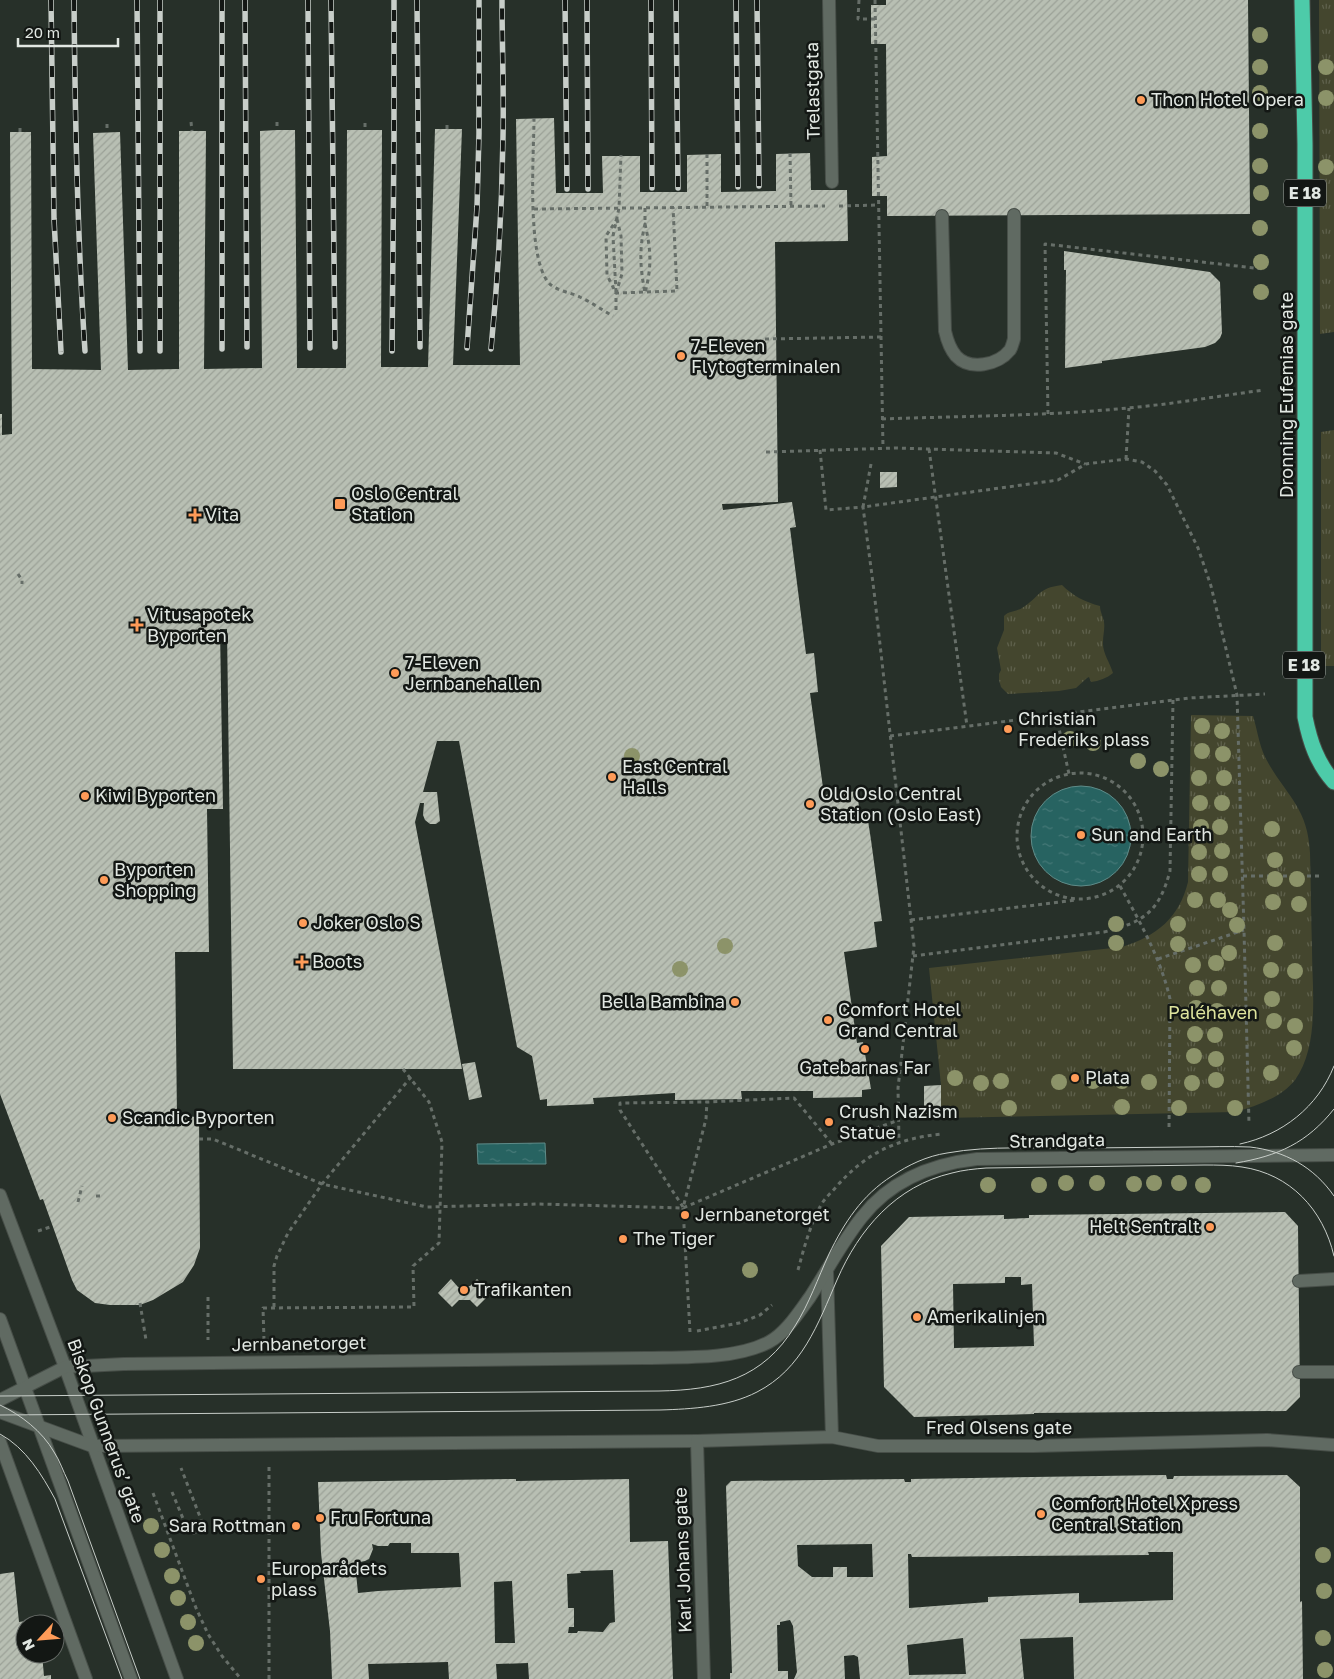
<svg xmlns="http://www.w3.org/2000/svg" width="1334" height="1679" viewBox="0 0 1334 1679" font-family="'Golos Text',sans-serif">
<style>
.grass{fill:url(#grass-tufts)}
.water{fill:url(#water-ripples);stroke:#5f8b88}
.building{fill:url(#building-hatch);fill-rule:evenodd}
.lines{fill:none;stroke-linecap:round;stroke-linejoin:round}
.lane-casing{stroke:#474e48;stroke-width:14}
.street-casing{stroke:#474e48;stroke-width:14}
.highway-casing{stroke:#474e48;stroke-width:17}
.path{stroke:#666e68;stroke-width:3;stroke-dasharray:4 4;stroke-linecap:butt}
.lane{stroke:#606a62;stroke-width:12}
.street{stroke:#606a62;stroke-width:12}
.highway{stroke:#4dcba9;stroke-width:15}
.tram{stroke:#c8cec9;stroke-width:1}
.rail-casing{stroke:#c8cec9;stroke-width:5.5}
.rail{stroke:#131714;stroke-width:4;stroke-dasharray:11;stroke-linecap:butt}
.tree{fill:#8c9369}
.poi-dot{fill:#fe9b58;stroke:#131714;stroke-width:2}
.labels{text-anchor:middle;stroke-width:5;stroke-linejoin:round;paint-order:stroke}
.shield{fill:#131714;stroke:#a4a9a5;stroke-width:1}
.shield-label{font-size:16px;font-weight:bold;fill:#e2e8e3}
.street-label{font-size:18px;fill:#e2e8e3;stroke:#131714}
.poi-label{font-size:18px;fill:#e2e8e3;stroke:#131714;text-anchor:start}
.park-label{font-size:18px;fill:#dee49d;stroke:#131714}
</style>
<defs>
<pattern id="grass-tufts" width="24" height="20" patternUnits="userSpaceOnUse" patternTransform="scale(1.25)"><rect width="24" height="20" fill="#44462e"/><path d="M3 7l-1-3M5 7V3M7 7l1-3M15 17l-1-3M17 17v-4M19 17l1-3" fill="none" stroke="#5f614c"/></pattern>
<pattern id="water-ripples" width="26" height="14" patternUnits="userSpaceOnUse" patternTransform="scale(1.25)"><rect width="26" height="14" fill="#276361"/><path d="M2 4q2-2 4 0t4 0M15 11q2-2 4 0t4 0" fill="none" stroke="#467978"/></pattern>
<pattern id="building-hatch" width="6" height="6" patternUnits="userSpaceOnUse" patternTransform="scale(1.25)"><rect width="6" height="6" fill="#b8bfb3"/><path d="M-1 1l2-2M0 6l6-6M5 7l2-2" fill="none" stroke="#9ba197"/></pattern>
</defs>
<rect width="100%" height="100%" fill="#273029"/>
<g class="grass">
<polygon points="1319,0 1334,0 1334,332 1320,334"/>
<polygon points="1334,430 1334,666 1321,666 1321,432"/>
<path d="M1062,585C1073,596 1085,602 1100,606C1100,612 1103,616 1104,622C1105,629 1103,635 1103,642C1102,652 1110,663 1113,673C1107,678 1099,681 1091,682L1089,677L1087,678L1076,688L1059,691L1008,694L1001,687L999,680V674L1001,670L997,648L1004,630V616C1010,610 1016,612 1022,608C1040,597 1037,588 1062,585Z"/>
<path d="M1191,715L1253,716C1257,729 1259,744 1265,757C1284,794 1308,806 1310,853C1311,885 1311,917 1312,949C1312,989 1320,1045 1295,1080C1281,1098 1256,1106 1235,1112L941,1118V1085L929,968L1122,947C1157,936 1179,918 1188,882Z"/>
</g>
<g class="water">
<circle cx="1081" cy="836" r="50"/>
<polygon points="545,1143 546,1164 478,1164 477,1144"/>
</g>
<g class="building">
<polygon points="886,0 1248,0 1250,214 887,216 887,196 872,196 872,157 887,156 886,44 871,44 871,5 886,5"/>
<polygon points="554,118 556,193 603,193 602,156 640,156 640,192 687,192 687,155 721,154 721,192 776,191 776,154 810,153 811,190 847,190 848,241 775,242 778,502 722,504 723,510 792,502 796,527 790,528 806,654 814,653 818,692 810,693 824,795 857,791 860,815 867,814 871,840 882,921 874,922 877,947 844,952 857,1043 863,1042 871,1089 862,1090 862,1097 813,1098 813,1091 741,1091 742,1099 675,1100 675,1093 593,1098 594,1104 547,1106 547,1099 540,1100 532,1056 517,1047 459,741 437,741 423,792 437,792 440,821 436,824 430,824 425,820 423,815 424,803 420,803 415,822 462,1069 233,1069 227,629 220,629 223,809 207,809 209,952 175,952 177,1116 199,1117 200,1248 194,1265 183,1282 153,1300 140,1305 110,1305 95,1303 77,1290 72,1280 43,1199 40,1200 0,1094 0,414 2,414 2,435 12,434 10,132 31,132 32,369 101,370 93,133 120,132 128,370 179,369 179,131 206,131 204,369 262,368 260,131 277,130 295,130 297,368 346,368 347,130 382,130 381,367 428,367 435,129 462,129 453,365 520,365 516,119"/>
<polygon points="1064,251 1210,272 1220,282 1222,333 1220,338 1215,343 1205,347 1102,361 1102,363 1065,368 1066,270 1064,270"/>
<polygon points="880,472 897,472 897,487 880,488"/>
<polygon points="475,1062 482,1097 469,1100 462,1064"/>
<polygon points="941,1085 941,1118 924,1118 924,1086"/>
<path d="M1285,1212L1298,1226L1300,1397L1286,1411L1034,1413V1414L914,1417L884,1387L881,1246L909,1217L1004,1215V1219L1029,1218V1215ZM1005,1277H1021V1285L1032,1284L1034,1346L954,1348L953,1284L1005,1283Z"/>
<polygon points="451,1279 458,1287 470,1286 477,1279 491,1293 477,1307 470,1300 459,1300 452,1307 438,1293"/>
<path d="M1166,1475L1167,1479H1173L1174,1476L1287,1475L1300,1487V1602L1302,1601L1303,1679H1074L1073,1637L1020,1639L1024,1679H860L858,1657L854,1655L844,1656L845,1679H794L797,1672L793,1626L790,1620L780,1622V1625H777L778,1671H788V1679H730V1673H732L726,1486L731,1481L904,1479L905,1482H911V1479ZM872,1544L873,1577H847V1567H833V1577H812L798,1566L797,1545ZM1148,1552H1173V1600L1079,1603V1593L988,1597V1602L909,1608L908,1554H911L912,1557L1149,1555ZM963,1638L966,1674L909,1675L907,1645Z"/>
<path d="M516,1479V1481L629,1479L630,1542L668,1541L673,1679H529L528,1663L496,1664L497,1679H449L448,1662L368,1664L369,1679H332L330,1631L321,1553L318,1482ZM390,1543H411V1553H459L461,1587L378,1591L358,1593L355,1563L365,1561L369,1559L373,1549L372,1544L378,1546H388ZM613,1570L615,1622L610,1623L603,1632L578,1631L577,1633H568L569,1627H574V1608H568L567,1574L581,1573L580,1571ZM512,1581L515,1643H495L494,1582Z"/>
<polygon points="14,1572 19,1622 32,1620 32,1624 25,1624 25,1654 42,1654 44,1676 51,1675 51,1679 0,1679 0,1574"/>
</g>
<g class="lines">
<g class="lane-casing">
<g id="lane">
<polyline points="829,0 832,182"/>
<path d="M942,216L945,331C947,340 950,349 956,356C970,371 998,365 1010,350C1012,347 1013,342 1014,339V215"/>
<polyline points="1299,1281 1334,1279"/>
<polyline points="0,1319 131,1679"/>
<polyline points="1299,1372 1334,1372"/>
</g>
</g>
<g class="street-casing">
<g id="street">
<polyline points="0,1195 65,1367 177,1679"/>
<polyline points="827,1271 832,1437"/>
<path d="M0,1400L65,1367L124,1364L643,1358C681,1357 735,1360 769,1342C786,1333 799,1312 810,1297C827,1271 842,1242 862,1217C890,1181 932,1164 977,1159L1334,1155"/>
<polyline points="0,1412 92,1446 697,1441 832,1437 878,1446 1034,1446 1267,1440 1334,1445"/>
<polyline points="697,1441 704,1679"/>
<polyline points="0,1442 86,1679"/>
</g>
</g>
<g class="highway-casing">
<path id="highway" d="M1302,0L1305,144V717C1310,742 1317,763 1334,782"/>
</g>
<g class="path">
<polyline points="859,0 858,19 875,19"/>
<polyline points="875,0 883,448"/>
<path d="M534,118C534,153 526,258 549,283C556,291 570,292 580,297C591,302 602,310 613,316"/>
<polyline points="191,122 192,131"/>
<polyline points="277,122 277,130"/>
<polyline points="365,123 365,130"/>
<polyline points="107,124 107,132"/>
<polyline points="447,129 447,123"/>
<polyline points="20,132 20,126"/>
<polyline points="790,153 791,206"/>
<polyline points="707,154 707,207"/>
<polyline points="839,206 879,205"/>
<polyline points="645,208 645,224"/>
<polyline points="534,209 825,206"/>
<polygon points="617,219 621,236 622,274 616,293 607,275 606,236"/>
<path d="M645,224C651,250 652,266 645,293C640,267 639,249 645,224Z"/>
<polyline points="616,292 613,236 619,208 621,155"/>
<polyline points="616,310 616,293 677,291 673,207"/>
<polyline points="765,339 881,337"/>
<polyline points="1048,414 1045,244 1263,269"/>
<path d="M882,419C964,416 1046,416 1128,408C1173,404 1219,396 1264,390"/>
<polyline points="929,449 967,726"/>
<polyline points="820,450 826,510 863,507 874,591 914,946 898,1088 899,1141"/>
<polyline points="766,452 897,448 1056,453 1085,464"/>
<polyline points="1126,459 1129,408"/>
<polyline points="871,464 863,507 1058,480 1086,464 1126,459 1142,462 1155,471 1167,485 1198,548 1211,586 1237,695 1244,930 1249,1124"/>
<polyline points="18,574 22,580 22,584"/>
<polyline points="1056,715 1069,774"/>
<polyline points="890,736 1189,698 1265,694"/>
<circle cx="1080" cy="836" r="63"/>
<polyline points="1243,876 1322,876"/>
<path d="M1120,886C1140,922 1161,959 1170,999L1169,1131"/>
<polyline points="911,920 1077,900"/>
<path d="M913,956L1104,932C1144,922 1159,912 1170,871L1173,700"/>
<polyline points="1158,959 1244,930"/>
<polyline points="199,1139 213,1139 322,1184 427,1207 539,1204 683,1208 832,1144 899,1120"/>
<polyline points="96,1196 103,1196"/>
<polyline points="78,1202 82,1186"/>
<polyline points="683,1207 620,1110 620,1103 707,1102 794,1098 832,1144"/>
<polyline points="38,1231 53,1226"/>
<path d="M798,1270C804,1248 810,1225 821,1205C825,1198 831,1193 836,1187C866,1153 897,1138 943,1134"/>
<polyline points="208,1297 208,1340"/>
<polyline points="140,1303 146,1340"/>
<polyline points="274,1307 274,1266 277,1256 288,1233 322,1184 411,1077"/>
<polyline points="697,1331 739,1323 760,1315 772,1305"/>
<polyline points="690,1332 683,1208 706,1119 707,1101"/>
<polyline points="264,1340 263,1308 414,1307 413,1266 439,1243 442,1142 429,1102 403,1069"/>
<path d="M172,1492L189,1533L191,1534C197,1532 204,1530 202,1522L181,1468"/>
<polyline points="153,1493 196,1608 208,1634 222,1656 241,1679"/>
<polyline points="269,1679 269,1467"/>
</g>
<use href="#lane" class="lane"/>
<use href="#street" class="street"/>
<use href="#highway" class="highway"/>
<g class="tram">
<path d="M1240,1144C1282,1135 1318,1107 1334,1066"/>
<path d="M1236,1163C1278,1156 1307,1143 1334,1109"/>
<path d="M0,1396L659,1391C717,1390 763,1379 795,1326C809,1304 818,1278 829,1254C844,1223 862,1195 892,1176C908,1165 927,1156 947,1153C991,1145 1038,1149 1083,1148C1118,1148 1154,1147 1189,1147C1209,1147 1229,1146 1250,1147C1285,1151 1314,1167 1334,1196"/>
<path d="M0,1405C21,1415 42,1431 54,1452C60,1461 63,1471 68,1481L140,1679"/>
<path d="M0,1415L660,1410C692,1409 728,1407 757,1392C802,1369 818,1324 837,1280C859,1229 896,1186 952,1173C963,1170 974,1169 986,1168L1204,1165C1216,1165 1230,1165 1242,1167C1290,1174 1323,1209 1334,1256"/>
<path d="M0,1434C26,1448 42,1475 55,1499L122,1679"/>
</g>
<g class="rail-casing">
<g id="rail">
<polyline points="51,0 54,219 61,352"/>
<path d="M74,0C75,117 77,234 85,351"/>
<polyline points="137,0 140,351"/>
<polyline points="160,0 160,351"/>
<polyline points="222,0 222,349"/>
<polyline points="245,0 247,347"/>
<polyline points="308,0 310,348"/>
<polyline points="331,0 335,347"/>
<polyline points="417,0 420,347"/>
<polyline points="565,0 567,189"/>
<polyline points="587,0 588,189"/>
<polyline points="651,0 652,188"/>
<polyline points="676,0 678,188"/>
<polyline points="736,0 738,187"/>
<polyline points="757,0 759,186"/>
<polyline points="467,348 477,207 479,134 479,0"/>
<path d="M491,349C498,278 502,208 503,137C504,91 502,46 502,0"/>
<polyline points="392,351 394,139 394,0"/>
</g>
</g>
<use href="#rail" class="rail"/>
</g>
<g class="tree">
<circle cx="1260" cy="35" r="8"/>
<circle cx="1260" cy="67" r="8"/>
<circle cx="1326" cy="67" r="8"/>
<circle cx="1260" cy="93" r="8"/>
<circle cx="1326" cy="98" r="8"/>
<circle cx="1260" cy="131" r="8"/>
<circle cx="1260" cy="166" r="8"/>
<circle cx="1326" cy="167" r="8"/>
<circle cx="1261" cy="193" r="8"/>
<circle cx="1260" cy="228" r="8"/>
<circle cx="1261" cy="262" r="8"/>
<circle cx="1261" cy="292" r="8"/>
<circle cx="1202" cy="726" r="8"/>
<circle cx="1222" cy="731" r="8"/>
<circle cx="1070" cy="739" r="8"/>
<circle cx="1093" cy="743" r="8"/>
<circle cx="1202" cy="751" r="8"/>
<circle cx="1223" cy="754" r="8"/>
<circle cx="632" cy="756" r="8"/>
<circle cx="1138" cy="761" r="8"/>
<circle cx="1161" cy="769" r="8"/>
<circle cx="1199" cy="778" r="8"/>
<circle cx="1224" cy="778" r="8"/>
<circle cx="1200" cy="803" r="8"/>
<circle cx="1222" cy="803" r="8"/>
<circle cx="1201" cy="827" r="8"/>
<circle cx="1220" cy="827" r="8"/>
<circle cx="1272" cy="829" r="8"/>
<circle cx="1222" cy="851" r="8"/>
<circle cx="1199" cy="852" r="8"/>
<circle cx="1275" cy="860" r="8"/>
<circle cx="1199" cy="874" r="8"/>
<circle cx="1220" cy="874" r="8"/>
<circle cx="1275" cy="879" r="8"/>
<circle cx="1297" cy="879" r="8"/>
<circle cx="1195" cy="900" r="8"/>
<circle cx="1218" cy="900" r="8"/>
<circle cx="1273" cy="902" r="8"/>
<circle cx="1299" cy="904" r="8"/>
<circle cx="1230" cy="910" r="8"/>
<circle cx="1116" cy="924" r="8"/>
<circle cx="1178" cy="924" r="8"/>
<circle cx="1237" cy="925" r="8"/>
<circle cx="1116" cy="943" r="8"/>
<circle cx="1275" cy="943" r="8"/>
<circle cx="1178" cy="944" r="8"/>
<circle cx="725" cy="946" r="8"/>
<circle cx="1229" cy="953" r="8"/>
<circle cx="1216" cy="963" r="8"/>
<circle cx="1193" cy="965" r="8"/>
<circle cx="680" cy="969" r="8"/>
<circle cx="1271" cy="970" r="8"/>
<circle cx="1295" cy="971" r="8"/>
<circle cx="1197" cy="988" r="8"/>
<circle cx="1219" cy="988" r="8"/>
<circle cx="1272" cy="999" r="8"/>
<circle cx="1196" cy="1008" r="8"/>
<circle cx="1217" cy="1011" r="8"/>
<circle cx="1274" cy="1021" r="8"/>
<circle cx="1295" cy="1026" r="8"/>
<circle cx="1195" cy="1034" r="8"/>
<circle cx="1215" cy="1035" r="8"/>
<circle cx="1294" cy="1048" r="8"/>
<circle cx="1194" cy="1056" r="8"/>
<circle cx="1216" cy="1059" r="8"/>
<circle cx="1271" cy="1073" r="8"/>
<circle cx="955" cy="1078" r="8"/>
<circle cx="1216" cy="1080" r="8"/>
<circle cx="1001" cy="1081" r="8"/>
<circle cx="1093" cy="1081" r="8"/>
<circle cx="1122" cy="1081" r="8"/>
<circle cx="1059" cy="1082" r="8"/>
<circle cx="1149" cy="1082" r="8"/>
<circle cx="981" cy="1083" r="8"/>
<circle cx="1192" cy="1083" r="8"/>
<circle cx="1122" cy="1107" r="8"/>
<circle cx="1009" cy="1108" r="8"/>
<circle cx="1179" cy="1108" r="8"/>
<circle cx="1235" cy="1108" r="8"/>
<circle cx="1066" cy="1183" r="8"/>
<circle cx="1097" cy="1183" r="8"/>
<circle cx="1154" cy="1183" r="8"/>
<circle cx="1179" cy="1183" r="8"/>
<circle cx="1134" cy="1184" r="8"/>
<circle cx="988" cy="1185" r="8"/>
<circle cx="1039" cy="1185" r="8"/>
<circle cx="1203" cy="1185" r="8"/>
<circle cx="750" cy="1270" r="8"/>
<circle cx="151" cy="1526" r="8"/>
<circle cx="162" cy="1550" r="8"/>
<circle cx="1323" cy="1555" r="8"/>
<circle cx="172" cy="1576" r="8"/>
<circle cx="1324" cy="1591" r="8"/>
<circle cx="178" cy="1598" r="8"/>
<circle cx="188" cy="1622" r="8"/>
<circle cx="1323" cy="1638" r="8"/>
<circle cx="196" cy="1643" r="8"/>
<circle cx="1325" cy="1670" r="8"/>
</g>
<g class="poi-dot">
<circle cx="1141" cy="100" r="5"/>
<circle cx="681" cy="356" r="5"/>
<rect x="334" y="498" width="12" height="12" rx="2.5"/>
<path d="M192.5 507.5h5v5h5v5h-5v5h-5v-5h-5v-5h5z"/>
<path d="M134.5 617.5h5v5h5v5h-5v5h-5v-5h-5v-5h5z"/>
<circle cx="395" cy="673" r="5"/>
<circle cx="1008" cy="729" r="5"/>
<circle cx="612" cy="777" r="5"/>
<circle cx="85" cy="796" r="5"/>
<circle cx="810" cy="804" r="5"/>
<circle cx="1081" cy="835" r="5"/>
<circle cx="104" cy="880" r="5"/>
<circle cx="303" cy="923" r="5"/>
<path d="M299.5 954.5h5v5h5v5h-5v5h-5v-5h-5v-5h5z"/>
<circle cx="735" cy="1002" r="5"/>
<circle cx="828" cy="1020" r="5"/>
<circle cx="865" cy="1049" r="5"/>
<circle cx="1075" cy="1078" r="5"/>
<circle cx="112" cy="1118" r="5"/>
<circle cx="829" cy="1122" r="5"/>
<circle cx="685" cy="1215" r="5"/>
<circle cx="1210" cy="1227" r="5"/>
<circle cx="623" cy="1239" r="5"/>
<circle cx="464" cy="1290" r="5"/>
<circle cx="917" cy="1317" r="5"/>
<circle cx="1041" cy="1514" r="5"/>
<circle cx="320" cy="1518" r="5"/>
<circle cx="296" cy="1526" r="5"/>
<circle cx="261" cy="1579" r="5"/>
</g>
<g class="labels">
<g class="shield">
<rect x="1284" y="179.5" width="42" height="27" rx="4"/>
<rect x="1283" y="651.5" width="42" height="27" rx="4"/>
</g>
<g class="shield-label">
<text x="1305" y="199">E 18</text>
<text x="1304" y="671">E 18</text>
</g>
<g class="street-label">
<text transform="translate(813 91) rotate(-91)" y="6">Trelastgata</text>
<text transform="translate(1287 395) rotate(-90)" y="6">Dronning Eufemias gate</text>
<text transform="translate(1057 1141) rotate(-1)" y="6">Strandgata</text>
<text transform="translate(299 1344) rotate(-1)" y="6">Jernbanetorget</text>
<text x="999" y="1434">Fred Olsens gate</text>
<text transform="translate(106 1431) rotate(70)" y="6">Biskop Gunnerus’ gate</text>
<text transform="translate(683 1560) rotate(-92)" y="6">Karl Johans gate</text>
</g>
<g class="poi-label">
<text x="1151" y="106">Thon Hotel Opera</text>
<text x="691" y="352">7-Eleven<tspan x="691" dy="21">Flytogterminalen</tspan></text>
<text x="351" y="500">Oslo Central<tspan x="351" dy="21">Station</tspan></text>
<text x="205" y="521">Vita</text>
<text x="147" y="621">Vitusapotek<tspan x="147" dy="21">Byporten</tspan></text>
<text x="405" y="669">7-Eleven<tspan x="405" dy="21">Jernbanehallen</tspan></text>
<text x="1018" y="725">Christian<tspan x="1018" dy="21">Frederiks plass</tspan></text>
<text x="622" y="773">East Central<tspan x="622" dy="21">Halls</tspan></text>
<text x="820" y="800">Old Oslo Central<tspan x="820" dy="21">Station (Oslo East)</tspan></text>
<text x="95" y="802">Kiwi Byporten</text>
<text x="1091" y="841">Sun and Earth</text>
<text x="114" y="876">Byporten<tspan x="114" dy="21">Shopping</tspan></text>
<text x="313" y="929">Joker Oslo S</text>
<text x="312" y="968">Boots</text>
<text x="725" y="1008" text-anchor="end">Bella Bambina</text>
<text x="838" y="1016">Comfort Hotel<tspan x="838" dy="21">Grand Central</tspan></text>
<text x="865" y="1074" text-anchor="middle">Gatebarnas Far</text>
<text x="1085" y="1084">Plata</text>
<text x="839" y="1118">Crush Nazism<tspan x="839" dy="21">Statue</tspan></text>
<text x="122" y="1124">Scandic Byporten</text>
<text x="695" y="1221">Jernbanetorget</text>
<text x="1200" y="1233" text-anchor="end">Helt Sentralt</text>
<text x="633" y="1245">The Tiger</text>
<text x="474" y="1296">Trafikanten</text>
<text x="927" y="1323">Amerikalinjen</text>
<text x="1051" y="1510">Comfort Hotel Xpress<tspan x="1051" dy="21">Central Station</tspan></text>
<text x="330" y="1524">Fru Fortuna</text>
<text x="286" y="1532" text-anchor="end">Sara Rottman</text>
<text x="271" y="1575">Europarådets<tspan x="271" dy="21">plass</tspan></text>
</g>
<g class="park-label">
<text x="1213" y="1019">Paléhaven</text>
</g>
</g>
<g transform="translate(40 1639) rotate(244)"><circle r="24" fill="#131714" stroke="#666b67"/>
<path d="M0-4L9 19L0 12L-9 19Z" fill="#fe9b58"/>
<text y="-8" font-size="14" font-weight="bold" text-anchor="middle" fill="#e2e8e3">N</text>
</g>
<path d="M18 38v8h100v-8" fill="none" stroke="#e2e8e3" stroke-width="2.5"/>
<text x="25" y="38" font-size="15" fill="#e2e8e3" stroke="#131714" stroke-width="4" paint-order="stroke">20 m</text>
</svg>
